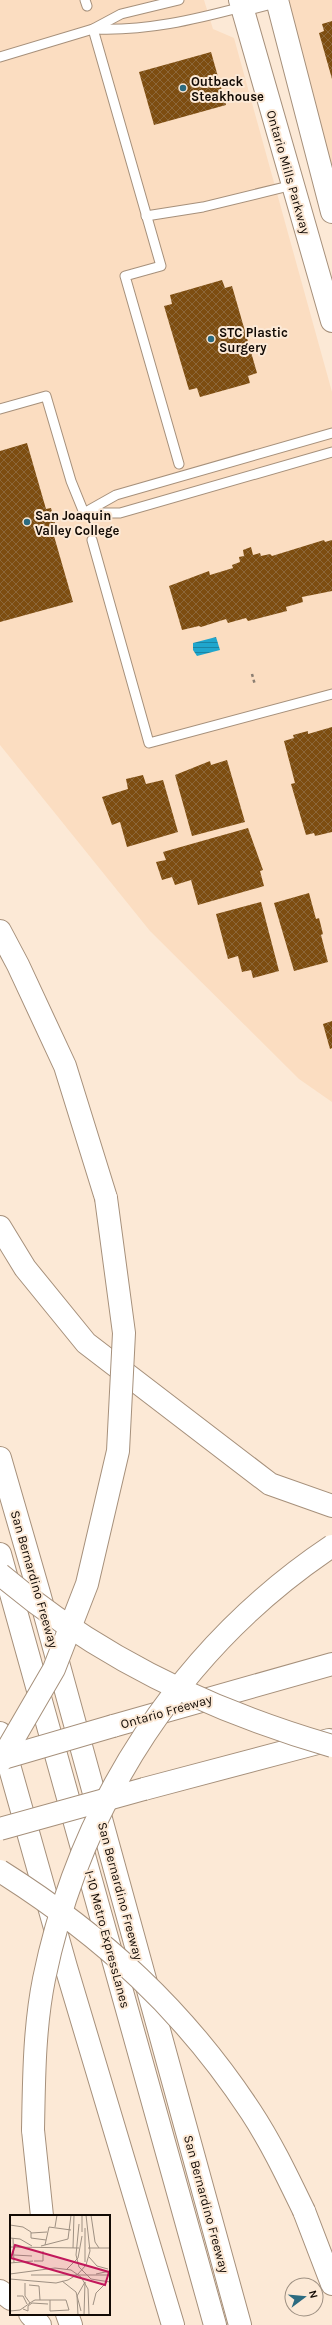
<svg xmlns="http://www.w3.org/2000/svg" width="332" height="2325" viewBox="0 0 332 2325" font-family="Karla,sans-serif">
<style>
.built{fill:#fbddc1}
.water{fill:url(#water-rules)}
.building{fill:url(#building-cross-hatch)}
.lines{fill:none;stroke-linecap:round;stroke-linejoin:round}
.lane-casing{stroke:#a6907b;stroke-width:11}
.street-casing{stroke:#a6907b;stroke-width:20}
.secondary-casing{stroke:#a6907b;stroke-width:24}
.highway-casing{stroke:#a6907b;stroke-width:24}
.path{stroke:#8c7f72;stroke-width:2.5;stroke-dasharray:3 3;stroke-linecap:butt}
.lane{stroke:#fff;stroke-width:9}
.street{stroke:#fff;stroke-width:18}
.secondary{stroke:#fff;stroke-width:22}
.highway{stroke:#fff;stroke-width:22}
.highway-bridge-casing{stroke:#a6907b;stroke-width:24;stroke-linecap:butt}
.highway-bridge{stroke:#fff;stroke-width:22}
.poi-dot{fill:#2c6b80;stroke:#fce9d6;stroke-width:1.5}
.labels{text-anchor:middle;stroke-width:4;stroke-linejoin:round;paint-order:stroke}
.poi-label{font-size:13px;font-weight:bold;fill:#120a04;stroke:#fce9d6;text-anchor:start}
.street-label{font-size:13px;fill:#120a04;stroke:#fce9d6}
.inset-road{fill:none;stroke:#9e9082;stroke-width:1}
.view{fill:#c2185b;fill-opacity:0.15;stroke:#c2185b;stroke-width:2}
.inset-edge{fill:none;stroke:#120a04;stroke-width:2}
</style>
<defs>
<pattern id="water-rules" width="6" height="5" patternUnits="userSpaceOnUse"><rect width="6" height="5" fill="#20a6cd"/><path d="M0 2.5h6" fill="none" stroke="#1b85a4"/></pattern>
<pattern id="building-cross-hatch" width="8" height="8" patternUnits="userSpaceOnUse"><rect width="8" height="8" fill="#7d4d10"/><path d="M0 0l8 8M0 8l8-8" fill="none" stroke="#8c6739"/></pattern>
</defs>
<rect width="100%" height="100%" fill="#fce9d6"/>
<g class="built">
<polygon points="0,0 204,0 213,29 234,38 332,392 332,1102 299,1079 150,931 0,745"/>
<polygon points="285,0 332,0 332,169"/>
</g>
<polygon class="water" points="216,637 220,650 197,656 193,650 193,643"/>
<g class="building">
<polygon points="332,21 332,79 319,33 324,31 322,24"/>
<polygon points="211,52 226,105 154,125 139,72"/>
<polygon points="222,280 225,288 232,286 257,373 248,376 250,383 200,397 197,388 189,390 164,306 172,304 170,295"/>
<polygon points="27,443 46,509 51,508 58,535 54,536 73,602 0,622 0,451"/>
<polygon points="324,540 325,542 332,540 332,591 302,597 303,602 286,607 287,611 248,621 246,618 228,623 226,619 201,627 199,626 182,630 169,586 209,571 210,575 233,568 232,565 240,562 239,557 244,556 243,550 251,547 253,555 260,553 261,556 270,554 272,556"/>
<polygon points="332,727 332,832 315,836 314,833 306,835 291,784 295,783 284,741 294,738 293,735 308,731 308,734"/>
<polygon points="227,760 245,822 192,836 175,775 210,761 211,765"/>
<polygon points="143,775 146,784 163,780 178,832 127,847 120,822 112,825 102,797 128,789 126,779"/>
<polygon points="248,828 263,870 260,871 264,886 198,905 191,880 175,885 172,877 162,880 156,862 166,860 163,852"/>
<polygon points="309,893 316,919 319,918 323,934 321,935 328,962 294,971 274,903"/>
<polygon points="261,902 279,971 253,978 251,970 242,972 238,956 228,959 216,914"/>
<polygon points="332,1021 332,1048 330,1049 323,1024"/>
</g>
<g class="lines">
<g class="lane-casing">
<g id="lane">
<polyline points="85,0 87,6"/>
<polyline points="93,29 161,266 125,276 179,464"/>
<path d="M95,29C146,31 193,20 242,7"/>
<polyline points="0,57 93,29 121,14 179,0"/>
<polyline points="146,216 203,207 293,185"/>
<polyline points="0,409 46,396 71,481 84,513"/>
<polyline points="84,513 116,495 332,433"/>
<polyline points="85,513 120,513 332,452"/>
<polyline points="92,540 149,743 332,694"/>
</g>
</g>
<g class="street-casing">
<polyline id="street" points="242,7 269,0"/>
</g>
<g class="secondary-casing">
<g id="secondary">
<polyline points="240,0 332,321"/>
<polyline points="277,0 332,212"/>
</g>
</g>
<g class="highway-casing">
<g id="highway">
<polyline points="0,931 18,965 65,1066 106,1198"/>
<polyline points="0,1227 25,1268 86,1343 270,1484 332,1506"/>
<polyline points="0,1458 39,1593 240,2325"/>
<polyline points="0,1554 215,2325"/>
<polyline points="113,1726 332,1664"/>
<polyline points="0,1733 66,1967 173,2325"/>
<polyline points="144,1789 329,1740"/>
<polyline points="33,2130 42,2216"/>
<polyline points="304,2211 332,2284"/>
<polyline points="0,2291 11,2299"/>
<polyline points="30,2314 40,2325"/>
<polyline points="67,2314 71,2325"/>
</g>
</g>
<polyline class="path" points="252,674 255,685"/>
<use href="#lane" class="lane"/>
<use href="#street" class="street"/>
<use href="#secondary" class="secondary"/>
<use href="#highway" class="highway"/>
<g class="highway-bridge-casing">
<g id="highway-bridge">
<path d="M0,1574C96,1656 211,1711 332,1746"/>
<polyline points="0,1759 113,1726"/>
<polyline points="0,1762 54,1669 87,1584 118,1451 124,1333 106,1198"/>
<polyline points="0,1829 144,1789"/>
<path d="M0,1871C103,1936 184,2010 251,2112C272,2144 288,2178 304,2211"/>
<path d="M33,2130C34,2080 34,2029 44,1979C80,1803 182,1646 332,1546"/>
</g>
</g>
<use href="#highway-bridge" class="highway-bridge"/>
</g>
<g class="poi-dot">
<circle cx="183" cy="88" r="4"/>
<circle cx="211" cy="339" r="4"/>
<circle cx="27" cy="522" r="4"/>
</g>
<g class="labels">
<g class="poi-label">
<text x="191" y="86">Outback<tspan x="191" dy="15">Steakhouse</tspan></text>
<text x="219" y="337">STC Plastic<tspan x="219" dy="15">Surgery</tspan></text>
<text x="35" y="520">San Joaquin<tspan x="35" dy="15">Valley College</tspan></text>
</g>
<g class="street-label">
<text transform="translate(289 172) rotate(74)" y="5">Ontario Mills Parkway</text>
<text transform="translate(35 1579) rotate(74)" y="5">San Bernardino Freeway</text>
<text transform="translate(166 1711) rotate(-16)" y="5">Ontario Freeway</text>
<text transform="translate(121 1891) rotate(75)" y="5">San Bernardino Freeway</text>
<text transform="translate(108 1939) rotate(75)" y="5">I-10 Metro ExpressLanes</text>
<text transform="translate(207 2204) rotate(75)" y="5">San Bernardino Freeway</text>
</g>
</g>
<g transform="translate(10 2215)">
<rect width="100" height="100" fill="#fce9d6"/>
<path class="inset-road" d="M81,0L85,27L89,33M69,9L66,40L69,52L81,64L100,67M0,10L13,12L21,17V23L36,25M45,12L47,0M72,17V0M21,18L37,17M0,23L10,24L22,31M3,23L4,48M35,30L39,12L61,15M31,31L58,24L61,0M0,32L69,33M63,33L64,0M78,33H100M4,40L22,41M79,42L87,51L98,54M24,46H33V36M75,47V13M0,48L23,46M56,55L68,43L72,21M0,59L45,53L61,55L71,62L78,74L79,100M86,59L100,56M21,60H100M0,64L46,68L58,65L68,59L76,50L80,36L76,0M52,66L66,77L71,96M15,68V81L20,88M19,70L29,71L30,85M7,81H13L17,89M83,90L86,78L97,67M13,94L18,96V91L22,88L38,89M0,96L10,95L23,86L25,85H56L59,95L40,96V85M68,100L67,81L75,67M74,100L75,67"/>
<path class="view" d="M5,30L99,57L95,70L1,43Z"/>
<rect width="100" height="100" class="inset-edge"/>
</g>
<g transform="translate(304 2297) rotate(74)"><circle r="19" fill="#fce9d6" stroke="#9e9082"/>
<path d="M0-3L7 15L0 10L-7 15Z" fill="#2c6b80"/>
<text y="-6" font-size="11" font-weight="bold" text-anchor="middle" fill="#120a04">N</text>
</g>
</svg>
